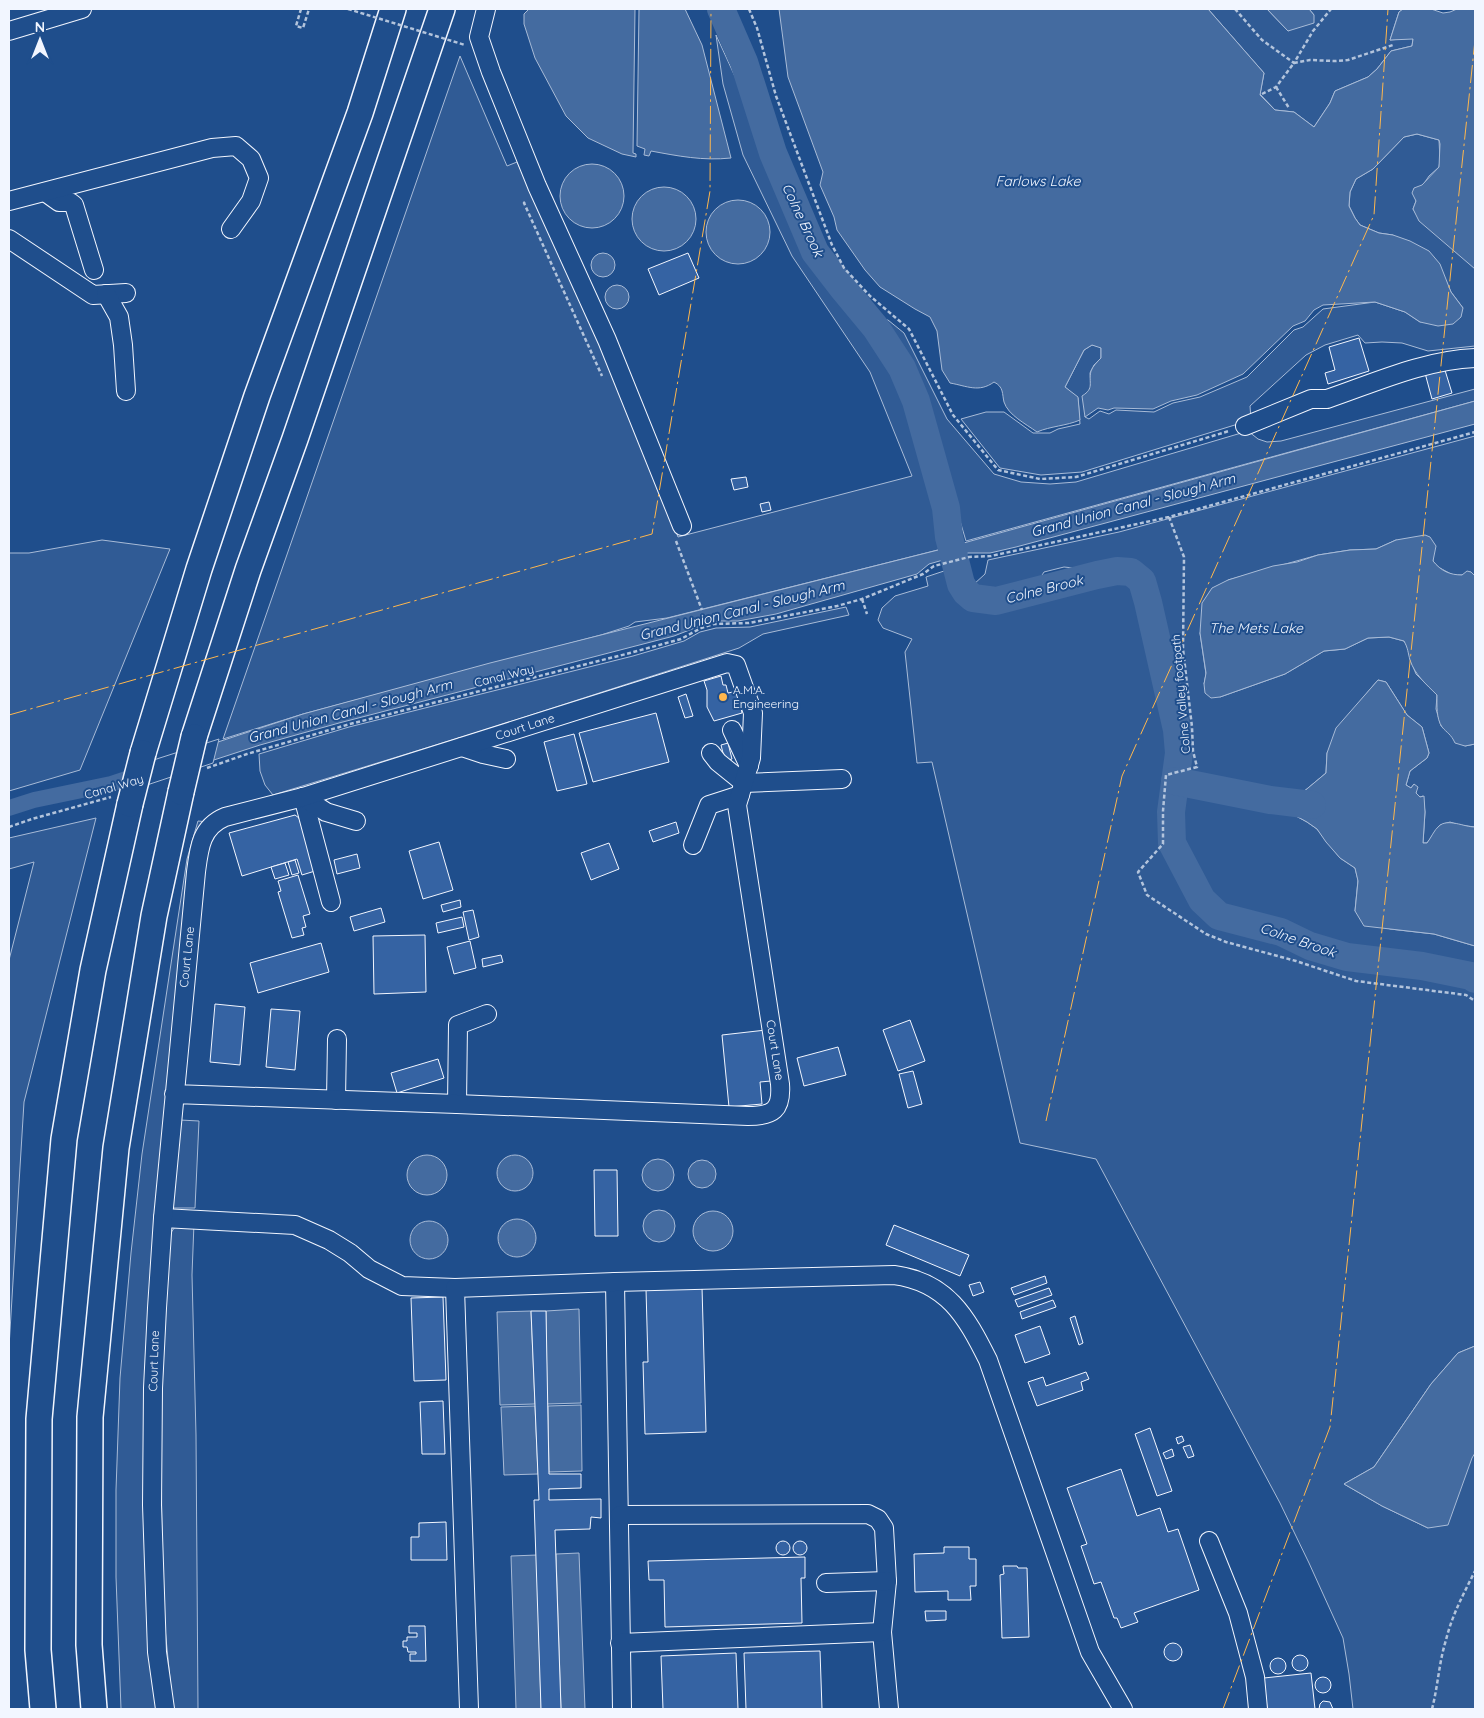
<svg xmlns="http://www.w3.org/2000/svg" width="1484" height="1718" viewBox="0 0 1484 1718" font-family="Quicksand,sans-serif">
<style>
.built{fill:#305b95;stroke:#a8bbd7}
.water{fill:#446ba0;stroke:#a8bbd7}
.pier{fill:#1f4e8c;stroke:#a8bbd7}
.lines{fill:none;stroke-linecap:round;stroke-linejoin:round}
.canal{stroke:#446ba0;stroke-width:16}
.river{stroke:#446ba0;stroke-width:28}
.building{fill:#3563a3;stroke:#f2f6ff}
.minor-casing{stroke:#f2f6ff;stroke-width:20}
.highway-casing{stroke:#f2f6ff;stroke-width:28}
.path{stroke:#b3c4dc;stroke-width:2.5;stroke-dasharray:4 2.5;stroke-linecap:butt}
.minor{stroke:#1f4e8c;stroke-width:18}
.highway{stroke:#1f4e8c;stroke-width:25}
.highway-bridge-casing{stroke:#f2f6ff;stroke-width:28;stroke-linecap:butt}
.path-bridge{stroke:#b3c4dc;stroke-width:2.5;stroke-dasharray:4 2.5;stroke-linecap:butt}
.highway-bridge{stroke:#1f4e8c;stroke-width:25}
.power{stroke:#ffb74d;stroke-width:1;stroke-dasharray:18 4 2.5 4;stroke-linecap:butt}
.poi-dot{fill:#ffb74d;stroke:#1f4e8c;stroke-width:2}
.labels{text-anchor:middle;stroke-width:4;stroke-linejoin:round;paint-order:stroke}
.street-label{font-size:12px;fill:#f2f6ff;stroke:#1f4e8c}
.poi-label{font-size:12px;fill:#f2f6ff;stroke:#1f4e8c;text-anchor:start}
.water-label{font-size:14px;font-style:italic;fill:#f2f6ff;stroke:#1f4e8c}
</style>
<rect width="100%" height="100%" fill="#1f4e8c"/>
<g class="built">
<polygon points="1208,9 1267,9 1288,31 1314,15 1309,9 1403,9 1399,12 1390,40 1413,38 1412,46 1391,51 1377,69 1368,77 1335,91 1330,103 1314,127 1294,112 1275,110 1260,94 1264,73"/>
<polygon points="716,35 770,153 813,253 838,286 875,330 900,370 914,400 930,455 942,549 667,618 635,622 629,626 601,635 303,714 223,739 460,56 507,166 517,162 568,269 654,474 678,537 912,476 870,372 792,256 743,155 723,84"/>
<polygon points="1417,134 1439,140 1440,160 1439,167 1429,176 1415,197 1416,201 1413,209 1416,214 1475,268 1475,346 1428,351 1402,343 1382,342 1365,343 1358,335 1325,345 1306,355 1250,406 1251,420 1082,472 1041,475 1000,468 961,419 986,412 1004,412 1033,433 1050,433 1058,429 1080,424 1078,398 1065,387 1084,350 1092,345 1101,347 1101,358 1094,365 1090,373 1091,385 1085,417 1089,419 1100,411 1109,414 1116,410 1154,412 1173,403 1200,397 1247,377 1294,330 1303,327 1323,309 1375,302 1405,312 1420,322 1463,308 1451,292 1445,279 1393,235 1379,233 1360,225 1355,218 1349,206 1350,192 1356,179 1373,169 1404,137"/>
<polygon points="885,320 888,320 904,333 947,419 994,474 1021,482 1050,484 1076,482 1248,431 1258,439 1267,442 1281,441 1475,389 1475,401 966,541 941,457 922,404 903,362 884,333 881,324"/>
<polygon points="1475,436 1475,576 1471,572 1462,575 1453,575 1438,567 1433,561 1433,553 1396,540 1376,549 1350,550 1318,555 1228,580 1200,633 1206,674 1204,684 1220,697 1285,674 1324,651 1345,649 1368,638 1389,637 1404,641 1408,648 1410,659 1416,674 1437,695 1436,709 1441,726 1465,746 1475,744 1475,827 1459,825 1450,822 1440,825 1427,843 1423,843 1425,812 1423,796 1420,797 1416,793 1414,784 1411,788 1406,785 1410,771 1427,758 1429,753 1422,727 1407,715 1386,682 1378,680 1361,700 1327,753 1326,773 1302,793 1283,793 1273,796 1179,778 1182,754 1178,720 1154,609 1144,578 1130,567 1110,567 1092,570 1064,567 1044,572 1037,583 1006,596 988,596 972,590 973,585 985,574 988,560 1119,532"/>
<polygon points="102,540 170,549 80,770 9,791 9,553 29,553"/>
<polygon points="950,569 959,596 977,604 1005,604 1068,584 1117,574 1130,574 1140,584 1175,730 1176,753 1169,809 1170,843 1200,901 1217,918 1282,935 1309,948 1348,960 1423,969 1475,983 1475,1346 1458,1353 1431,1384 1374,1467 1344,1484 1382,1506 1428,1528 1475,1443 1475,1709 1353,1709 1349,1674 1343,1638 1309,1563 1280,1503 1096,1159 1020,1143 932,762 917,763 905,652 912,639 883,628 878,620 882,608 895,596 928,586 926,577"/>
<polygon points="846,607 849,615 763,634 739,648 475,733 273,795 265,785 260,771 259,754 349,727 633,656 684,641 700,632 716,628 750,627"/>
<polygon points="1178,785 1276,805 1307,822 1317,829 1340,858 1355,868 1358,880 1355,911 1390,929 1434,934 1475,946 1475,975 1425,964 1349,954 1313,944 1282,929 1220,913 1204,898 1175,843 1173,811"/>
<polygon points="96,818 24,1102 9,1347 9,960 34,862 9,869 9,838"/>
<polygon points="198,821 209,822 160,1233 161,1709 121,1709 116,1577 116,1490 120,1378 131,1253 142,1154 187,859"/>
<polygon points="180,1120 199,1121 195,1208 172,1208"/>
<polygon points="194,1223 192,1275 196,1435 198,1709 173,1709 165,1628 162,1559 161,1413 167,1267 169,1238 172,1231 176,1226"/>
</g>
<g class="water">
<polygon points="529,9 635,9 633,153 636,154 636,157 622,154 588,138 566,116 535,58 524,24 524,14"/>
<path d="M639,9H685L702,45L731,158C703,161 678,156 651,151L649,156L644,155L645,149L637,146Z"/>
<path d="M779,9H1208L1264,73L1260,95L1275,110L1294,112L1314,127L1330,103L1335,91L1368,77L1377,69L1391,51L1412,46L1413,39L1390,40L1399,12L1403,9H1431L1443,13L1450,12L1457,9H1475V269L1419,221L1413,209L1416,201L1412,193L1414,188L1422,185L1439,167L1440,144L1439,140L1417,134L1404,137L1373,169L1356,179L1350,192L1349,206L1355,218L1360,225L1379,233L1393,235L1410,241L1429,251L1440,264L1451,292L1463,308L1461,317L1453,324L1438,326L1420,322L1405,312L1375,302L1323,305L1314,310L1305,321L1293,326L1243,374L1197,395L1171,401L1153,409L1114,408L1108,410L1098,408L1085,417L1082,396C1095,388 1088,383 1091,371C1093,366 1097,362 1101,358V348L1092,345L1084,350L1065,387L1078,397L1080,420C1066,426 1051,426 1037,432C1026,424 1008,415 1004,402C1002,394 1004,387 994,382C979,393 967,386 950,383L942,370L937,331L930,317L915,309L880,287L865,270L837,230L834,217L820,185L823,172L788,77Z"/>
<polygon points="1267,9 1309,9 1314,15 1314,23 1288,31"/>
<circle cx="592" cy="196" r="32"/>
<circle cx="664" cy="219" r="32"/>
<circle cx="738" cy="232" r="32"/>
<circle cx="603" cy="265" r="12"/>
<circle cx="617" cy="297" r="12"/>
<polygon points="1475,401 1475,424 1016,547 990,553 968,553 929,564 917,574 776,614 738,621 717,621 700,626 674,636 339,723 260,745 137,785 142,767 303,714 490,663 942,549"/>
<path d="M1425,535L1430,537L1436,546L1433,561C1441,571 1450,575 1462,575L1467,571L1471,572L1475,576V744L1465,746L1455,743C1451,734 1447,733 1442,727C1436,718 1437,705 1437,695C1426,684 1415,675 1410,660C1408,653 1408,648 1404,641L1389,637L1368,638L1345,649L1324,651L1285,674L1220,697L1211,698L1205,693L1204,684L1206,673L1200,633L1202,603L1212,588L1228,580L1273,566L1297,562L1318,555L1350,550L1376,549L1396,540Z"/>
<path d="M1378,680L1386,682L1407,715L1422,727L1429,753L1427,758L1410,771L1406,785L1411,788L1414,784L1418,787L1416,793L1420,797L1424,796L1425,812L1423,843H1427C1431,838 1434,830 1439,826C1448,818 1464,827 1475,827V946L1434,934L1364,926L1355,911L1358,881L1355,868L1340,858L1326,842L1317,829L1307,822L1276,805L1273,796L1283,793H1302L1326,773L1327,753L1336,728Z"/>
<circle cx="515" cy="1173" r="18"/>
<circle cx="427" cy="1175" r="20"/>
<circle cx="658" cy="1175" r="16"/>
<circle cx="702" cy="1174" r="14"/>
<circle cx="659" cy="1226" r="16"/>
<circle cx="713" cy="1231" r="20"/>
<circle cx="517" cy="1238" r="19"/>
<circle cx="429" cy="1240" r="19"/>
<polygon points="579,1309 581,1403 547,1404 546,1311"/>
<polygon points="531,1311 535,1404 500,1405 497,1312"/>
<polygon points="1475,1346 1475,1453 1472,1458 1448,1525 1428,1528 1382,1506 1344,1484 1374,1467 1431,1384 1458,1353"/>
<polygon points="581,1405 582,1471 549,1472 548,1406"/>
<polygon points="535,1406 538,1474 504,1475 501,1407"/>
<polygon points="579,1553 585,1709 561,1709 556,1554"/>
<polygon points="537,1555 541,1709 516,1709 511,1556"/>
</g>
<polygon class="pier" points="219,739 213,763 138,788 141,764"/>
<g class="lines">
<polyline class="canal" points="9,808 34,800 111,784 144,773"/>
<g class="river">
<polyline points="721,9 744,62 773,153 815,252 842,287 876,328 902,368 916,401 946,508 949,537 961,584 966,592 973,598 996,601 1097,575 1117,571 1131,572 1142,581 1148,602 1177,730 1179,753 1171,812 1172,843 1202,900 1219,916 1281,932 1310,946 1347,957 1422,966 1471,976 1475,979"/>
<polyline points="1175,781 1270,800 1312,805"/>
</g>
</g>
<g class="building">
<polygon points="688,253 699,278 659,295 648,269"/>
<polygon points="1359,338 1369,371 1328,384 1325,373 1335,370 1329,347"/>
<polygon points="1444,367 1452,393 1432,399 1425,373"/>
<polygon points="746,477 748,487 734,490 731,479"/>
<polygon points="769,502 771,510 762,512 760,504"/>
<polygon points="721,676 723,685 726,685 728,693 738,691 742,713 714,721 707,707 707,690 704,681"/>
<polygon points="686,694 693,716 685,718 678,697"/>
<polygon points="656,713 669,762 593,782 579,733"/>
<polygon points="574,734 587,784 557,791 544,742"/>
<polygon points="728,743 732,759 725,761 721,745"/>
<polygon points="295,815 299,818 315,871 302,875 297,859 242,876 229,833"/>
<polygon points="676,822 679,833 653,842 649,831"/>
<polygon points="439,842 453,890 423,899 409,851"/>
<polygon points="609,843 619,869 591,880 581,853"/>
<polygon points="357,854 360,868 337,874 334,860"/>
<polygon points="295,860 299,873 292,875 288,862"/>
<polygon points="285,863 289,875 275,879 271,867"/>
<polygon points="298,875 310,914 303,916 306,927 302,928 304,935 292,938 278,892 281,891 278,881"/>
<polygon points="460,900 461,907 443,912 441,905"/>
<polygon points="381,908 385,922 354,931 350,917"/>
<polygon points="473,910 479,937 469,940 463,912"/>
<polygon points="462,917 464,927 438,933 436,923"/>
<polygon points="425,935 426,992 374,994 373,936"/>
<polygon points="470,941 476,968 454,974 447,947"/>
<polygon points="321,943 329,972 258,993 250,963"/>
<polygon points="501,955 503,962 483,967 482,959"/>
<polygon points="215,1004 245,1007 240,1065 210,1062"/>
<polygon points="271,1009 300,1011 295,1070 266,1067"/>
<polygon points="910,1020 925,1061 898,1071 883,1030"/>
<polygon points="766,1030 771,1081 760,1082 762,1104 729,1107 722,1035"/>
<polygon points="838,1047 846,1075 804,1086 797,1058"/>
<polygon points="438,1059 444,1078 397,1093 391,1073"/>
<polygon points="913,1071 922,1104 908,1108 899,1074"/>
<polygon points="594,1170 617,1170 618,1236 595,1236"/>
<polygon points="894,1225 969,1255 960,1276 886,1245"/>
<polygon points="1045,1276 1047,1283 1014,1295 1011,1288"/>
<polygon points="980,1282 984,1292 973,1296 969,1285"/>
<polygon points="702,1287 706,1432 645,1434 643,1362 648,1362 646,1289"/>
<polygon points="1049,1288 1052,1295 1018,1307 1015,1300"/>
<polygon points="443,1297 446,1380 414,1381 411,1298"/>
<polygon points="1053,1300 1056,1307 1022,1319 1020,1312"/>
<polygon points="531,1311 546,1311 549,1474 581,1474 581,1488 549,1489 549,1500 601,1499 601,1518 591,1517 590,1529 555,1530 561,1709 541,1709 534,1500 539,1500"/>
<polygon points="1075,1316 1083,1343 1079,1345 1070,1318"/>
<polygon points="1040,1326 1050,1354 1025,1363 1015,1335"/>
<polygon points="1086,1372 1089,1379 1081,1382 1083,1390 1037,1406 1028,1382 1043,1377 1046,1386"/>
<polygon points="443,1401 445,1454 422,1454 420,1402"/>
<polygon points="1150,1428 1172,1491 1157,1496 1135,1434"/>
<polygon points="1182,1436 1184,1441 1178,1444 1176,1438"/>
<polygon points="1190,1445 1194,1456 1188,1458 1183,1447"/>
<polygon points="1172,1449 1174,1456 1166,1459 1163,1453"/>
<polygon points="1121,1469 1137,1516 1160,1508 1168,1532 1178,1529 1199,1590 1134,1613 1138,1622 1121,1628 1117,1618 1114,1618 1101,1582 1094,1584 1081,1546 1087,1544 1067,1488"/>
<polygon points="446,1522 447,1560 411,1560 411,1537 419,1537 419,1523"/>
<circle cx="800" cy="1548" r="7"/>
<circle cx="783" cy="1548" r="7"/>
<polygon points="944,1547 969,1547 969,1559 976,1559 976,1586 970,1586 971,1600 948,1600 948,1591 915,1592 914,1554 944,1553"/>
<polygon points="805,1557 805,1578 801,1578 802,1623 665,1627 664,1580 649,1580 648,1561"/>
<polygon points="1003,1566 1017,1566 1018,1568 1027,1568 1029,1637 1002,1638 1000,1575 1004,1574"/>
<polygon points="925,1611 946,1611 946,1620 926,1621"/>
<polygon points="409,1626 425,1626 426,1661 410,1661 410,1654 416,1654 416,1652 408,1652 407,1647 403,1647 403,1641 407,1641 407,1637 417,1637 417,1633 409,1633"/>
<circle cx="1173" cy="1652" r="9"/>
<polygon points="820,1651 822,1709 746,1709 744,1653"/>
<polygon points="736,1653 738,1709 663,1709 661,1656"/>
<circle cx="1300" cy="1663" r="8"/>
<circle cx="1278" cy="1666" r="8"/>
<polygon points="1311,1673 1315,1709 1267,1709 1264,1678"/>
<circle cx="1323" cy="1685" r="8"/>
<polygon points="1323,1701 1330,1702 1333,1709 1319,1709 1320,1704"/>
</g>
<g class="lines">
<g class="minor-casing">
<g id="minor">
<polyline points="486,9 479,37 491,72 537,186 607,340 682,526"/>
<polyline points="9,31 82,9"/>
<polyline points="45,192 59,202 70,202 74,205 94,270"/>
<polyline points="9,201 212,148 236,146 251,159 259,178 251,201 231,229"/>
<polyline points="9,239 93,295 126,293"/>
<polyline points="106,294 119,317 123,345 126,391"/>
<path d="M1245,426L1311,399H1327C1374,383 1424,360 1475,358"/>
<polyline points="732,730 749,766"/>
<polyline points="462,747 483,754 506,759"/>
<polyline points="711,753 718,762 744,783 842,779"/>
<polyline points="303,797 331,902"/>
<polyline points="303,797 326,812 356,821"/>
<polyline points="693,845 709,805 740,795"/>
<polyline points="336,1100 337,1039"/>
<polyline points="457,1104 458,1025 487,1014"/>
<polyline points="163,1218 295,1225 329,1240 350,1253 369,1269 402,1286 455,1288"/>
<polyline points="615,1282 622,1709"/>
<polyline points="620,1515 868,1514 878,1519 884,1528 887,1581 882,1632 889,1709"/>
<polyline points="1209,1541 1238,1613 1255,1677 1258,1709"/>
<polyline points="826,1583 887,1581"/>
<polyline points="620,1643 882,1632"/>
<path d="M165,1709L157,1652L152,1505L153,1388L157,1308L163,1218L196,872C199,848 201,827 225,817L303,797L727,663L736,665L753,713L751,758L737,805L780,1084C782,1110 773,1116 748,1116L457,1104L174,1094"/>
<path d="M469,1709L455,1288L615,1282L894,1275C947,1282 966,1316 988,1360L1090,1652L1123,1709"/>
</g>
</g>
<g class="highway-casing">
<g id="highway">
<polyline points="194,737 248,570 295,439 442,9"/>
<polyline points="143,753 199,569 257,396 360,113 393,9"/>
<polyline points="43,1709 38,1650 39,1419 64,1139 93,970 130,804"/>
<polyline points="94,1709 89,1645 90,1417 116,1148 154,916 181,792"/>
</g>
</g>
<g class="path">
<polyline points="301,9 296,26 303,28 309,9"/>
<polyline points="749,9 757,28 776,96 832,245 844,268 870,296 909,329 953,415 998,470 1040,479 1076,477 1229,431"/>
<polyline points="1235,9 1262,40 1294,63 1313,31 1331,9"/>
<polyline points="1276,87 1289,108"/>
<polyline points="1262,94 1276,87 1294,63 1310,60 1335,61 1348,60 1393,45"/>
<polyline points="525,202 524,203 602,376"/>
<polyline points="1169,517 1184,557 1183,649 1192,727 1193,751 1197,767 1166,775 1163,811 1163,844 1138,872 1147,895 1206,934 1226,942 1296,961 1356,981 1466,995 1475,1001"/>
<polyline points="676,541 702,610"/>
<polyline points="862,599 867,614"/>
<polyline points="207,768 247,754 350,724 630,653 681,639 701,628 714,624 749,623 837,606 862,599 923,574 934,566 969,557 991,556 1169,517 1475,432"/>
<polyline points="9,827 32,819 111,797"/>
<path d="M1432,1709C1438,1686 1439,1662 1446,1640C1452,1615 1464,1593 1475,1571"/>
</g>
<use href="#minor" class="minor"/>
<use href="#highway" class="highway"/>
<g class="highway-bridge-casing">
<g id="highway-bridge">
<polyline points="181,792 194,737"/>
<polyline points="130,804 143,753"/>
</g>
</g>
<polyline class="path-bridge" points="348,9 465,45"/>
<use href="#highway-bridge" class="highway-bridge"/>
<g class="power">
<polyline points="9,715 652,534 710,191 711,9"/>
<polyline points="1046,1121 1122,776 1374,215 1388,9"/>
<polyline points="1223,1709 1330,1427 1475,40"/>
</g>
</g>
<circle class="poi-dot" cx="723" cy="697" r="5"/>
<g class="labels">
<g class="street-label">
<text transform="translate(504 676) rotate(-14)" y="4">Canal Way</text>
<text transform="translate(1181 694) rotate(-95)" y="4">Colne Valley footpath</text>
<text transform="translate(525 727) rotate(-18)" y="4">Court Lane</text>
<text transform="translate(114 787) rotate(-16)" y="4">Canal Way</text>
<text transform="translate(187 957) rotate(-84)" y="4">Court Lane</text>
<text transform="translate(775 1050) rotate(81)" y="4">Court Lane</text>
<text transform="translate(154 1361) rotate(-88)" y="4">Court Lane</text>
</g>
<g class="poi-label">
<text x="733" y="694">A.M.A.<tspan x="733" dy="14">Engineering</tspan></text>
</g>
<g class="water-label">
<text x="1038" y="186">Farlows Lake</text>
<text transform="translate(803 220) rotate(65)" y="5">Colne Brook</text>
<text transform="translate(1133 505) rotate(-15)" y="5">Grand Union Canal - Slough Arm</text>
<text transform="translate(1044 589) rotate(-14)" y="5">Colne Brook</text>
<text transform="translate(742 610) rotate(-14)" y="5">Grand Union Canal - Slough Arm</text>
<text x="1256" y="633">The Mets Lake</text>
<text transform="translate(350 711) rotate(-15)" y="5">Grand Union Canal - Slough Arm</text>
<text transform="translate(1298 940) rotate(19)" y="5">Colne Brook</text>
</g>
</g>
<rect width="1484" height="1718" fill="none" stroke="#f2f6ff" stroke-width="20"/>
<g transform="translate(40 40)" stroke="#1f4e8c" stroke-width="4" paint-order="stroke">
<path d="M0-4L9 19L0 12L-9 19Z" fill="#f2f6ff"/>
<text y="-8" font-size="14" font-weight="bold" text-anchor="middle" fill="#f2f6ff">N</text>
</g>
</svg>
